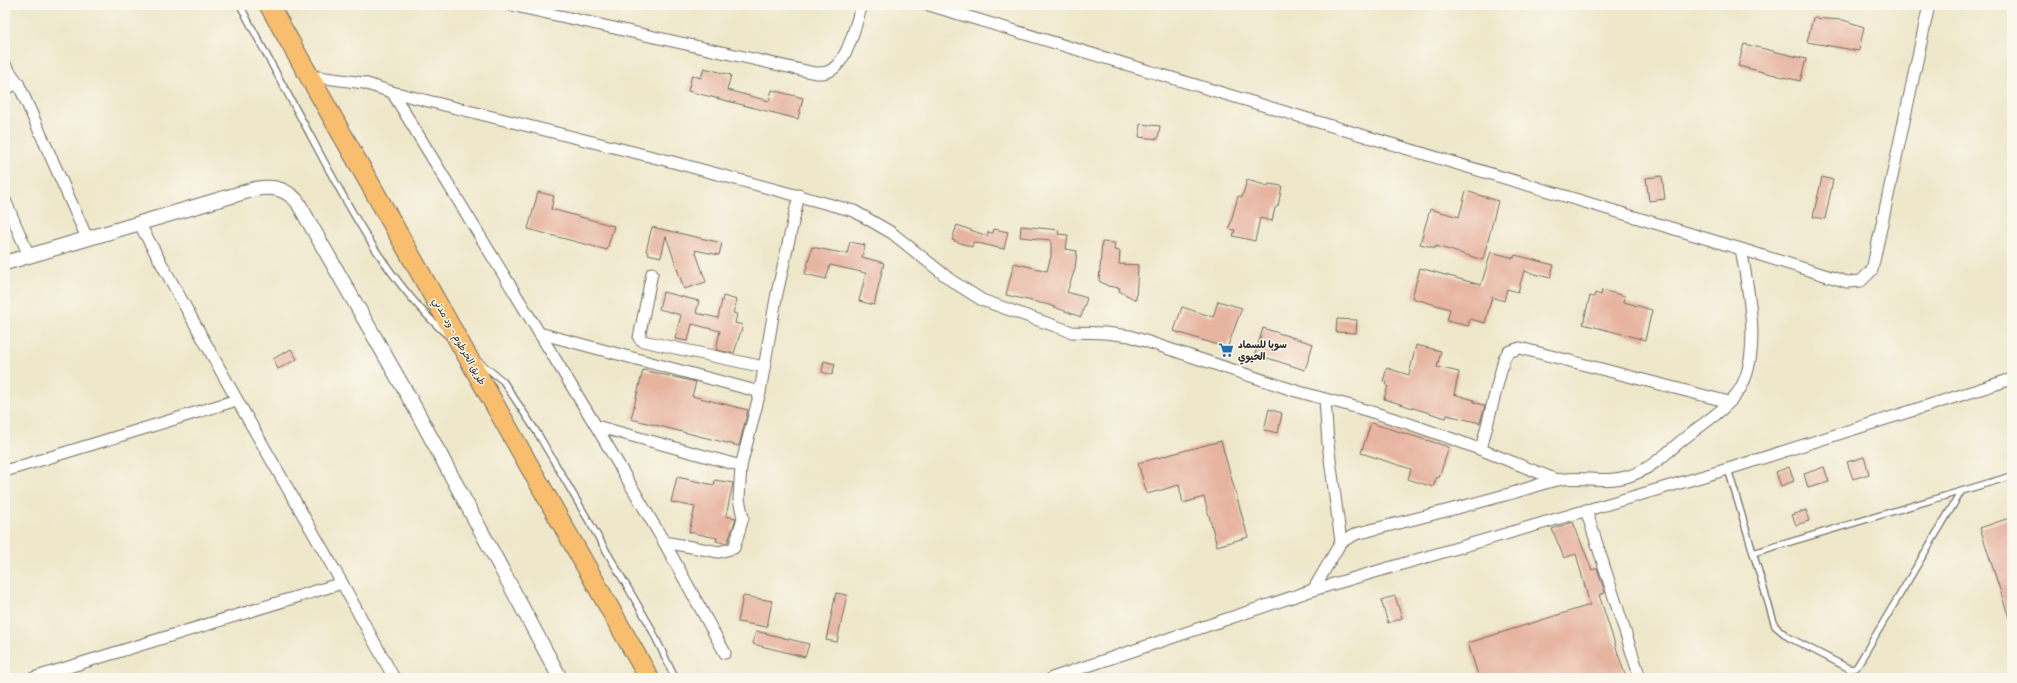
<svg xmlns="http://www.w3.org/2000/svg" width="2017" height="683" viewBox="0 0 2017 683" font-family="Delius,'Playpen Sans Arabic',sans-serif">
<style>
.building{fill:#e7b4a0}
.lines{fill:none;stroke-linecap:round;stroke-linejoin:round}
.service-casing{stroke:#6f6d63;stroke-width:8}
.minor-casing{stroke:#6f6d63;stroke-width:13}
.tertiary-casing{stroke:#6f6d63;stroke-width:16}
.trunk-casing{stroke:#6f6d63;stroke-width:21}
.service{stroke:#fff;stroke-width:5.5}
.minor{stroke:#fff;stroke-width:11}
.tertiary{stroke:#fff;stroke-width:14}
.trunk{stroke:#f9be6d;stroke-width:19}
.labels{text-anchor:middle;stroke-width:3;stroke-linejoin:round;paint-order:stroke}
.street-label{font-size:10px;fill:#2b2b2b;stroke:#fbf7ec}
.poi-label{font-size:10px;font-weight:bold;fill:#2b2b2b;stroke:#fbf7ec;text-anchor:start}
</style>
<rect width="100%" height="100%" fill="#fbf7ec"/>
<filter id="ink" filterUnits="userSpaceOnUse"><feTurbulence type="fractalNoise" baseFrequency=".025" numOctaves="2"/><feDisplacementMap in="SourceGraphic" scale="8" xChannelSelector="R" yChannelSelector="G"/><feConvolveMatrix kernelMatrix="1 2 1 2 8 2 1 2 1" color-interpolation-filters="sRGB"/></filter>
<filter id="wash" filterUnits="userSpaceOnUse"><feTurbulence type="fractalNoise" baseFrequency=".012" numOctaves="4" result="noise"/><feDisplacementMap in="SourceGraphic" scale="16" xChannelSelector="R" yChannelSelector="G"/><feGaussianBlur stdDeviation="0.9" result="paint"/><feColorMatrix in="noise" values="0 0 0 0 0 0 0 0 0 0 0 0 0 0 0 0 0 1.4 0 .05"/><feComposite in="paint" operator="in"/></filter>
<g filter="url(#wash)">
<rect width="100%" height="100%" fill="#eee7ca"/>
<g id="blocks">
<g class="building">
<polygon points="1813,18 1843,20 1864,27 1859,51 1807,42"/>
<polygon points="1744,44 1806,59 1800,81 1738,66"/>
<polygon points="704,68 731,75 727,90 769,101 772,90 803,98 798,119 688,91 692,75 701,78"/>
<polygon points="1140,124 1160,126 1158,139 1139,137"/>
<polygon points="1662,176 1665,199 1649,201 1646,178"/>
<polygon points="1822,177 1833,180 1825,219 1813,217"/>
<polygon points="1247,180 1268,186 1269,184 1282,186 1278,206 1275,208 1272,221 1260,218 1255,241 1233,236 1235,230 1229,229 1238,196 1242,197"/>
<polygon points="1466,191 1498,201 1483,260 1436,246 1436,248 1420,244 1430,209 1459,217"/>
<polygon points="538,192 554,196 551,209 614,226 607,250 528,229"/>
<polygon points="957,225 987,236 988,232 993,233 994,229 1008,232 1004,249 973,242 972,247 952,240"/>
<polygon points="1021,226 1059,230 1058,234 1068,235 1066,249 1077,251 1075,269 1067,292 1087,298 1081,317 1049,305 1006,295 1014,263 1047,271 1051,256 1051,240 1020,237"/>
<polygon points="652,227 722,243 719,255 695,250 706,282 684,289 666,236 661,257 648,254 648,252 646,251"/>
<polygon points="850,242 865,245 862,257 884,263 874,305 859,301 866,273 830,265 826,279 805,274 812,247 847,254"/>
<polygon points="1102,242 1115,243 1114,250 1120,251 1119,264 1138,265 1136,300 1119,291 1120,288 1108,286 1099,281"/>
<polygon points="1491,252 1514,258 1515,255 1554,265 1550,278 1524,271 1518,292 1507,289 1504,301 1492,297 1485,323 1470,319 1468,326 1447,321 1450,309 1412,298 1420,268 1481,285"/>
<polygon points="1602,290 1625,296 1624,302 1652,310 1645,340 1583,324 1590,296 1594,297 1595,293 1601,295"/>
<polygon points="663,292 699,301 696,313 718,318 723,296 737,300 733,313 737,314 735,323 743,325 734,353 716,350 720,331 692,324 688,341 675,339 681,315 659,309"/>
<polygon points="1218,301 1242,308 1227,348 1174,331 1182,307 1213,317"/>
<polygon points="1337,319 1357,320 1356,333 1336,332"/>
<polygon points="1263,328 1313,344 1305,370 1255,354"/>
<polygon points="1416,345 1441,351 1437,367 1459,372 1454,394 1474,400 1474,402 1485,406 1480,423 1447,415 1446,418 1384,399 1388,386 1386,386 1387,382 1383,381 1387,368 1409,375"/>
<polygon points="291,349 297,359 278,369 273,359"/>
<polygon points="824,361 835,364 832,375 822,372"/>
<polygon points="643,370 696,382 692,396 748,410 739,446 631,419"/>
<polygon points="1269,409 1282,413 1278,433 1264,430"/>
<polygon points="1371,423 1449,447 1439,478 1437,477 1433,487 1408,479 1411,469 1361,453"/>
<polygon points="1221,441 1248,537 1217,546 1204,497 1183,503 1179,485 1147,494 1138,463"/>
<polygon points="1864,457 1869,474 1853,479 1847,462"/>
<polygon points="1789,467 1794,481 1781,486 1776,472"/>
<polygon points="1824,467 1829,482 1808,488 1804,474"/>
<polygon points="677,477 714,485 715,480 733,483 726,516 736,518 728,542 724,543 716,541 717,538 689,532 695,507 671,502"/>
<polygon points="1806,510 1809,521 1796,525 1792,515"/>
<polygon points="2012,517 2012,621 2010,621 1980,528"/>
<polygon points="1573,522 1592,570 1597,568 1605,593 1599,595 1626,678 1479,678 1468,643 1590,605 1576,554 1564,558 1552,529"/>
<polygon points="836,593 847,595 837,642 826,640"/>
<polygon points="743,596 772,601 767,627 738,622"/>
<polygon points="1395,596 1402,618 1388,623 1381,600"/>
<polygon points="756,631 809,644 805,657 753,644"/>
</g>
</g>
</g>
<g filter="url(#ink)">
<use href="#blocks" fill-opacity="0" stroke="#6f6d63" stroke-width="1"/>
<g class="lines">
<g class="service-casing">
<g id="service">
<path d="M240,5C262,47 285,89 308,131C346,203 386,280 447,335"/>
<polyline points="478,361 503,381 538,434 649,624 675,678"/>
<polyline points="1728,469 1775,626 1788,637 1850,669 1856,668 1961,492"/>
<polyline points="1753,553 2012,476"/>
</g>
</g>
<g class="minor-casing">
<g id="minor">
<path d="M511,5L815,73C819,73 824,73 827,72C848,65 855,24 862,5"/>
<path d="M929,5L1741,249C1748,288 1762,353 1740,389C1726,410 1705,422 1686,437C1668,451 1652,469 1629,476C1606,484 1581,475 1557,480C1540,483 1523,491 1505,495C1456,509 1405,521 1356,534L1341,542L1313,590"/>
<polyline points="5,65 18,83 87,238"/>
<polyline points="310,76 364,83 392,92 669,161 854,211 892,233 952,281 982,300 1072,332 1105,333 1130,336 1296,391 1325,399 1328,444 1341,542"/>
<polyline points="5,89 18,83"/>
<polyline points="392,92 596,426 664,542 725,653"/>
<polyline points="5,200 29,256"/>
<polyline points="139,223 237,400 342,583 394,678"/>
<polyline points="1741,249 1847,282 1861,281 1872,270 1929,5"/>
<polyline points="652,273 639,338 643,341 764,367"/>
<polyline points="539,333 760,392"/>
<path d="M1325,399C1405,419 1481,449 1557,480"/>
<polyline points="596,426 741,466"/>
<polyline points="1481,449 1504,359 1508,352 1520,348 1729,402"/>
<polyline points="5,471 237,400"/>
<polyline points="1586,510 1640,678"/>
<polyline points="664,542 719,552 734,548 743,518 739,499 741,466 760,392 776,298 799,195"/>
<polyline points="33,678 342,583"/>
<polyline points="1052,678 1313,590 1728,469 2012,379"/>
</g>
</g>
<g class="tertiary-casing">
<path id="tertiary" d="M5,263L255,189C272,186 285,188 297,201L415,408L560,678"/>
</g>
<g class="trunk-casing">
<polyline id="trunk" points="269,5 649,678"/>
</g>
<use href="#service" class="service"/>
<use href="#minor" class="minor"/>
<use href="#tertiary" class="tertiary"/>
<use href="#trunk" class="trunk"/>
</g>
</g>
<defs>
<g id="supermarket-bare" transform="scale(1.2)"><path d="M-6-5.5h2.5l.6 2H6L4.5 2H-2.5L-4.4-4H-6ZM-1.5 3.2a1.3 1.3 0 1 0 .1 0ZM3 3.2a1.3 1.3 0 1 0 .1 0Z" fill="#1f6fb2" stroke="#fbf7ec" stroke-width="2.5" paint-order="stroke"/></g>
</defs>
<g fill-rule="evenodd">
<use href="#supermarket-bare" x="1226" y="350"/>
</g>
<g class="labels">
<g class="street-label">
<text transform="translate(460 341) rotate(61)" y="4">طريق الخرطوم - ود مدني</text>
</g>
<g class="poi-label">
<text x="1238" y="348">سوبا للسماد<tspan x="1238" dy="12">الحيوي</tspan></text>
</g>
</g>
<rect width="2017" height="683" fill="none" stroke="#fbf7ec" stroke-width="20"/>
</svg>
